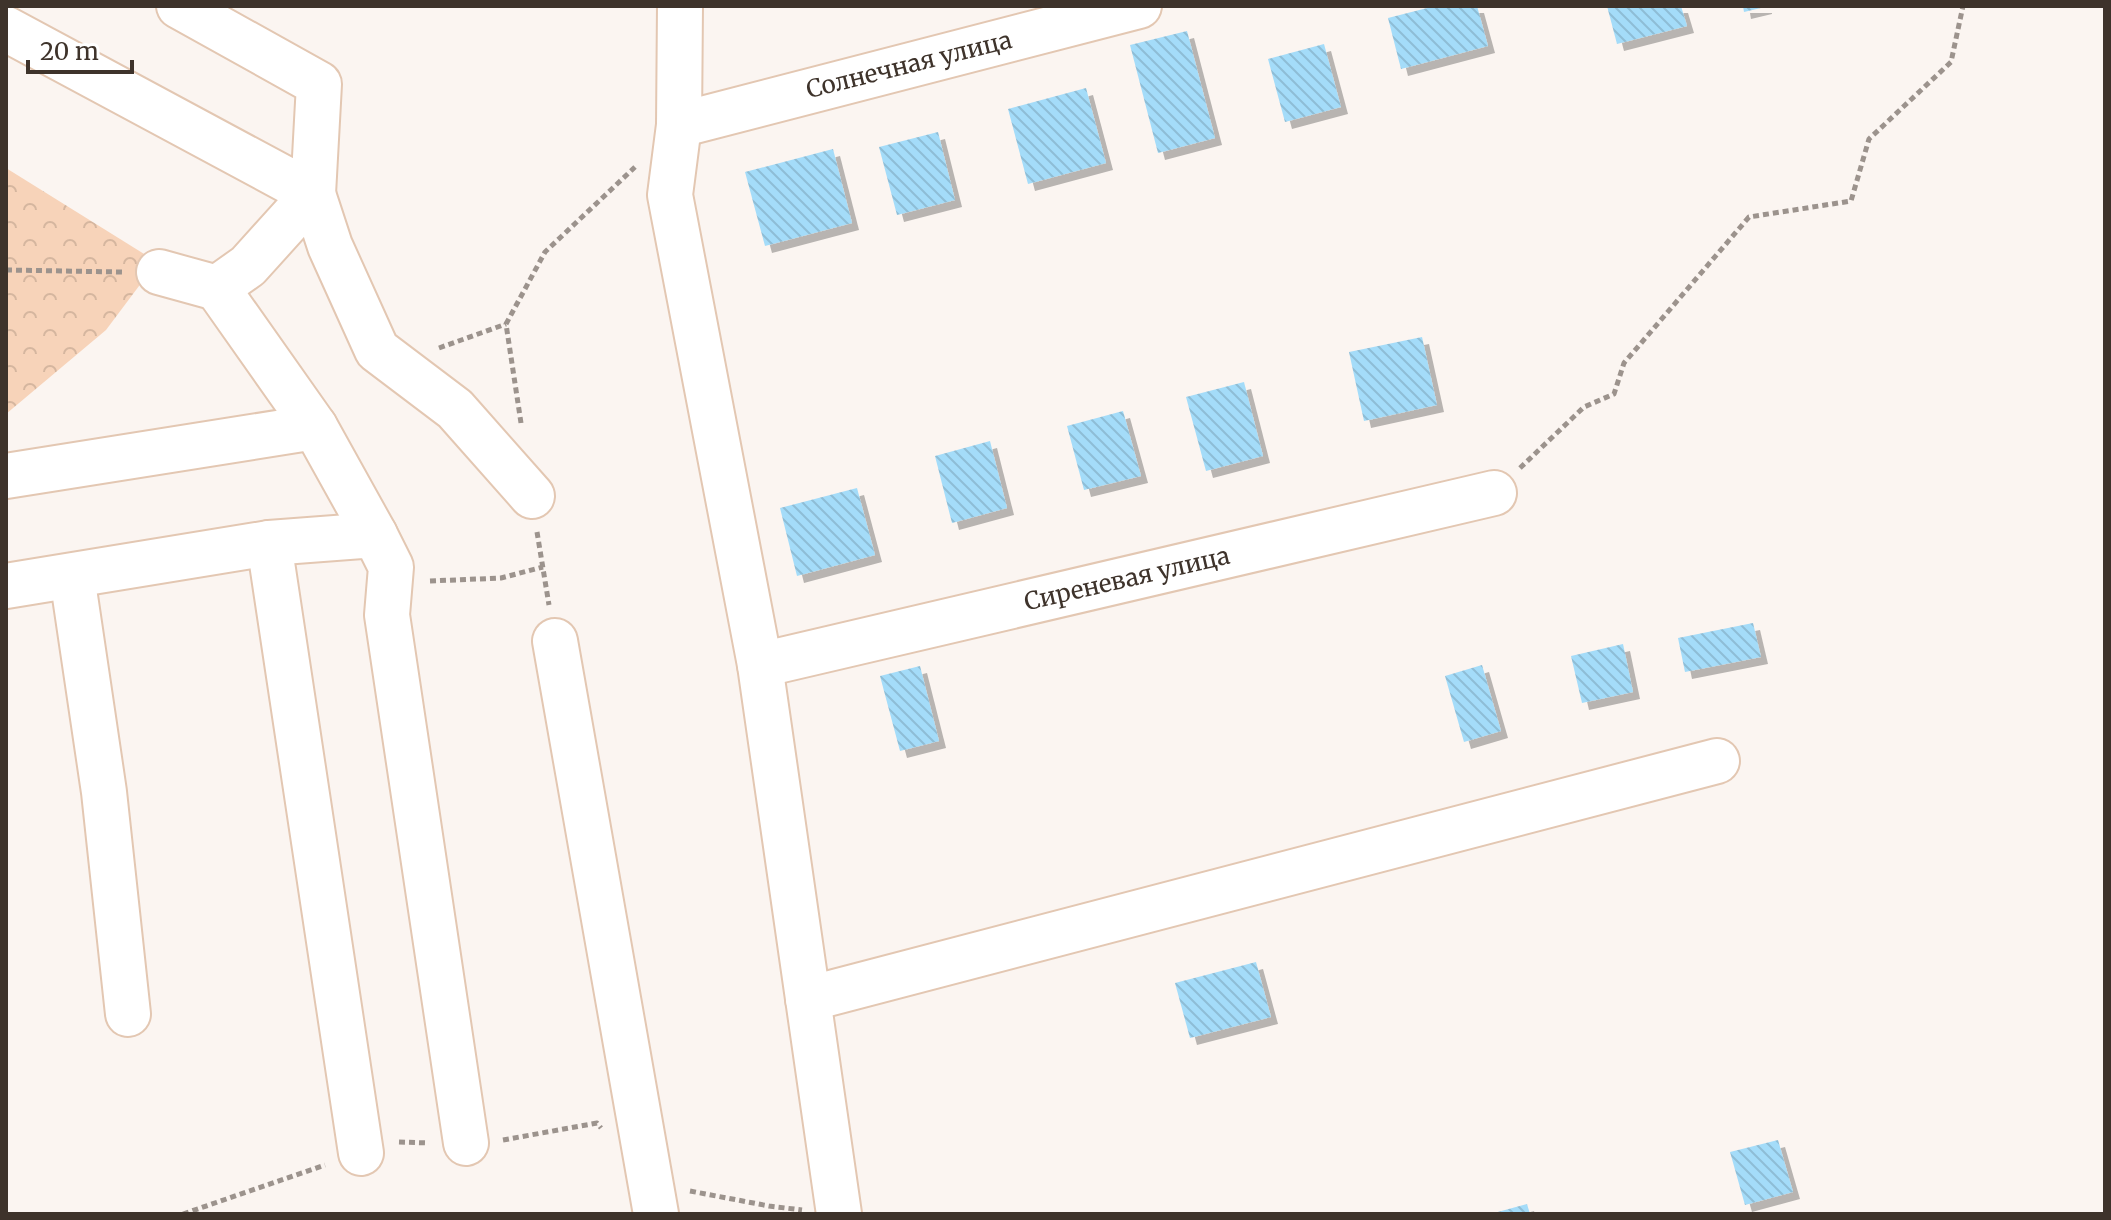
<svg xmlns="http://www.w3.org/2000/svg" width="2111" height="1220" viewBox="0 0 2111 1220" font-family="Merriweather,serif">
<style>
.forest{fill:url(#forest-crowns)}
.building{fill:url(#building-back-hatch);filter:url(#shadow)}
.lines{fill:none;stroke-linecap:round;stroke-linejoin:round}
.minor-casing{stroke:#e3c7b2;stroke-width:48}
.path{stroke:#9c938d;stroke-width:5;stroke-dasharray:6 4;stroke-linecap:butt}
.minor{stroke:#fff;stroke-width:44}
.labels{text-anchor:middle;stroke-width:7;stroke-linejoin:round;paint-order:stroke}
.street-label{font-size:24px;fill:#3e332b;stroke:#fff}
</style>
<defs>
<pattern id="forest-crowns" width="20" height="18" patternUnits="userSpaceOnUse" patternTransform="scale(2)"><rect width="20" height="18" fill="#f7d3b9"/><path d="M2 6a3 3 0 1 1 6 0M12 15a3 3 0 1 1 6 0" fill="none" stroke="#d5b69f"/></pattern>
<pattern id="building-back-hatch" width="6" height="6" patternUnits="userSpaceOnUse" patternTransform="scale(2)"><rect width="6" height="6" fill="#a4dcf9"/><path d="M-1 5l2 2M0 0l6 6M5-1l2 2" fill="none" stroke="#8ebdd6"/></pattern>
<filter id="shadow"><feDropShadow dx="7" dy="7" stdDeviation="0" flood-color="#0004"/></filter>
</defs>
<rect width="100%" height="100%" fill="#fbf5f1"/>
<polygon class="forest" points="6,168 157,262 106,330 6,414"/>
<g class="building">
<polygon points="1435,6 1477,6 1488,46 1401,69 1388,18"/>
<polygon points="1607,6 1681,6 1687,26 1617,44"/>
<polygon points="1743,6 1765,6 1765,7 1744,12"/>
<polygon points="1187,31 1215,138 1158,153 1130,45"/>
<polygon points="1324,44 1341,107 1285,122 1268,59"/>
<polygon points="1086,88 1106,163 1028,184 1008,109"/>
<polygon points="938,132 955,200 897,215 879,147"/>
<polygon points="833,149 852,223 765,246 745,172"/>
<polygon points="1422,337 1437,405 1364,421 1349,352"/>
<polygon points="1244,382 1263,456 1206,471 1186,397"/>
<polygon points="1123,411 1141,476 1084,490 1067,426"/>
<polygon points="990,441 1007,508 952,523 935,456"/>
<polygon points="857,488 875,555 797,576 780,508"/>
<polygon points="1753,623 1761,657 1685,672 1678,638"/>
<polygon points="1623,644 1633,692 1582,703 1571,656"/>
<polygon points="1482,665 1501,731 1464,742 1445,676"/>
<polygon points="920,666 939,741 900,751 880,676"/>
<polygon points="1256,962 1271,1017 1190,1038 1175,983"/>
<polygon points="1778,1140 1793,1192 1745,1205 1730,1152"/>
<polygon points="1527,1204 1530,1214 1494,1214 1494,1213"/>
</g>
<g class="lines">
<g class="minor-casing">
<g id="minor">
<polyline points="680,6 679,125 670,195 760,665 839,1214"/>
<polyline points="6,29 313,194 319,84 179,6"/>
<polyline points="679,125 1139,6"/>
<polyline points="159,272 217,288 248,266 313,194 330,246 377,350 455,409 532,496"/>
<polyline points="217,288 315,427 375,535"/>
<polyline points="6,476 315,427"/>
<polyline points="269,543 361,1153"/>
<polyline points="72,576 104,792 128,1014"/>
<polyline points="6,586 269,543 375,535 391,567 387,615 466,1143"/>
<polyline points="555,641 656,1214"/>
<polyline points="760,665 1494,493"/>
<polyline points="808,999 1717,761"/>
</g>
</g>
<g class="path">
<polyline points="6,270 122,272"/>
<polyline points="439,348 506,324"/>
<polyline points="521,423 506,324 545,252 635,167"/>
<polyline points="1520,468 1584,407 1614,394 1624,363 1749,217 1851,201 1869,139 1951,62 1963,6"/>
<polyline points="537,532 549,605"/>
<polyline points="430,581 501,578 543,567"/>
<polyline points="503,1140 597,1123 601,1128"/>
<polyline points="399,1142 429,1143"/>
<polyline points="690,1191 769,1206 802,1210"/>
<polyline points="183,1214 325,1165"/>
</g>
<use href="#minor" class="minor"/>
</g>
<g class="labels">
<g class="street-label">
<text transform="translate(909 65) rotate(-14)" y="8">Солнечная улица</text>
<text transform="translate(1127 579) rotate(-13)" y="8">Сиреневая улица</text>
</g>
</g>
<rect width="2111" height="1220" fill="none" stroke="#3e332b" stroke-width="16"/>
<path d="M28 60v12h104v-12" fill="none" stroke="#3e332b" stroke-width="4"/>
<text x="40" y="60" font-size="24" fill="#3e332b" stroke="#ffffff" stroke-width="6" paint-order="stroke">20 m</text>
</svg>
